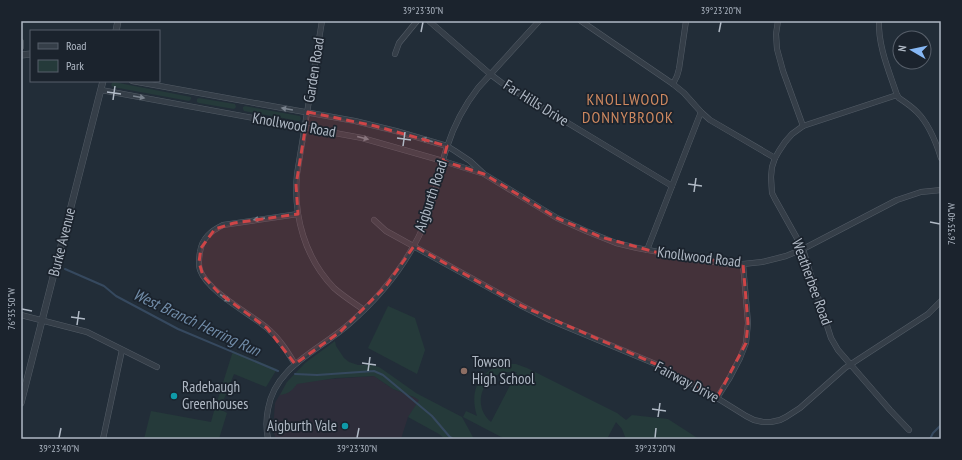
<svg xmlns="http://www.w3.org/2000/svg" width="962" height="460" viewBox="0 0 962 460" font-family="'PT Sans Narrow',sans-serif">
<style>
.medical{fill:#2e2d3a}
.green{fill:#253a3a;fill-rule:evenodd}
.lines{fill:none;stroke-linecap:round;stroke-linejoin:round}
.stream{stroke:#36495f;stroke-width:2}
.minor-casing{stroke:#535c66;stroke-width:6}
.tertiary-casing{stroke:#535c66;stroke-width:7}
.minor{stroke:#353e48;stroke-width:5}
.tertiary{stroke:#353e48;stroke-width:6}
.oneway{fill:#79828d}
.marked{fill:#ce4547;fill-opacity:0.2;stroke:#ce4547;stroke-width:3;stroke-dasharray:8 5;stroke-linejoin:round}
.ticks{fill:none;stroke:#b0b9c5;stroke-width:1.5}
.education-dot{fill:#8d6e63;stroke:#1b232d;stroke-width:1.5}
.culture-dot{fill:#0f9aa8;stroke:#1b232d;stroke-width:1.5}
.labels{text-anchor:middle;stroke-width:3.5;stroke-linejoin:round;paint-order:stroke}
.street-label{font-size:15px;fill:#b0b9c5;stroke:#1b232d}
.poi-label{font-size:15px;fill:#b0b9c5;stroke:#1b232d;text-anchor:start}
.neighbourhood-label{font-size:16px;letter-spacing:1px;fill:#cf8960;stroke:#1b232d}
.water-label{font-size:16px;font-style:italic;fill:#718ca8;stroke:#1b232d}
.neatline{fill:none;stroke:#b0b9c5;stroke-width:1.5}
.ticks-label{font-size:10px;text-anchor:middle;fill:#b0b9c5}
</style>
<rect width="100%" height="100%" fill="#222d38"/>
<polygon class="medical" points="374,376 393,389 414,397 420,400 408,417 401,439 276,439 273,430 275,403 287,382"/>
<g class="green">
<polygon points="114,82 191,97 191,99 189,101 113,87 111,85 112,83"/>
<polygon points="199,98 235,104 236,107 234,109 199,103 197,102 197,99"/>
<polygon points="245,106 300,116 301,119 299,121 244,111 243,109 243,107"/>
<polygon points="388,306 415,318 425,350 417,374 368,348"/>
<path d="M335,341L336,346L344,358L349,362L358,365H370L379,367L392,376L416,393L462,417L474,439H445L439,434L408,417L419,400L414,397L393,389L374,376L336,378L297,384C292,391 288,394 280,395L287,382L305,363Z"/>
<polygon points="233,351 277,369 266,387 234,374 220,409 227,413 219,439 144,439 151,411 211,422 214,411"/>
<path d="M504,364H516L527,368L617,413L626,420L632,415L668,419L699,439H626L622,429L616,422L607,439H505L463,417L466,411L477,416C469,391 479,371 504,364ZM505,372H517L491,422C472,406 481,378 505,372Z"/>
</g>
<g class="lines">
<g class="stream">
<polyline points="65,269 104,286 116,296 178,329 278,371"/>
<polyline points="295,374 317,375 374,371 383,375 432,416 449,436 453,439"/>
<polyline points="930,439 933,433 941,425"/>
</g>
<g class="minor-casing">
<g id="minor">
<path d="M322,21L297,174C293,216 305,258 334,288C343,296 354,303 364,310"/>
<polyline points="429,21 490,74 502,83 672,186"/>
<polyline points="581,21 673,84 684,93 701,112 710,120 775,158"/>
<polyline points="778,21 776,34 777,49 783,71 803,126"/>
<path d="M879,21C878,46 889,71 897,95L899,98C905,102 912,107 917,112C929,124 936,142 941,158"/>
<polyline points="21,42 21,47"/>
<polyline points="395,54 399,43 417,21"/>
<polyline points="132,81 355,121 396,131 447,146 455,151 470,161 484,174 557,218 586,231 616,243 637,248 725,264 743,264 762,262 786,256 803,249 897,200 921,192 941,190"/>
<polyline points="673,84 677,76 679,69 686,21"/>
<polyline points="101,90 362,138 443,161 481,173"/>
<polyline points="897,95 803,126 792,134 785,142 779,151 775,158 772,167 771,177 772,193 775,199 803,249 809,269 831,338 838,350 890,410 909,430"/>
<polyline points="374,220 386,231 522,306 550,320 658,365 717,398 746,416 754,420 763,422 771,422 780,420 786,417 800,408 845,368 928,314 941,301"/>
<polyline points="647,250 701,112"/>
<polyline points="21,315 87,332 157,367"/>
<path d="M295,364C287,351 279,338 267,328C249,313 208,292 200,270C198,264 199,258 200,252C202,238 211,231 223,225L298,214"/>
<polyline points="717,398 729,379 740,358 746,343 748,323 743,264"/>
<polyline points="103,439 122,350"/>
<path d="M268,439C266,429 266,419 268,409C275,366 320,350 349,324C374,302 397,276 413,247C422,232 428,216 433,199C438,182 441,164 447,147C454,125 464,106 478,88L539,21"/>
</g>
</g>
<g class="tertiary-casing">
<g id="tertiary">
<polyline points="116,31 118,21"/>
<polyline points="21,55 31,54"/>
<polyline points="21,403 103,81"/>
</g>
</g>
<use href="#minor" class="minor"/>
<use href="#tertiary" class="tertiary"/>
</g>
<defs><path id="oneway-solid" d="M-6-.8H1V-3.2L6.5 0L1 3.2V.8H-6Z"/></defs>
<g class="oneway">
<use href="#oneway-solid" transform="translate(139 97) rotate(10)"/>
<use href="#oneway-solid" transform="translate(287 109) rotate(-170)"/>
<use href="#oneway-solid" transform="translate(363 138) rotate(14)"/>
<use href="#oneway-solid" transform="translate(427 140) rotate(-164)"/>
<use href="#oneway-solid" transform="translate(259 219) rotate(172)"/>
<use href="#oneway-solid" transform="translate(225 298) rotate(36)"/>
</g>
<path class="marked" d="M308,112L375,126L447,146L443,161L484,174L557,218L601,237L659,253L743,264L748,323L746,343L717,398L658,365L522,306L414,246L386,286L340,332L295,364L267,328L219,293L203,276L199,262L201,248L215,229L234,223L298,214L296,185Z"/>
<path class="ticks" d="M421,32L423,22M719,32L721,22M107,92L121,94M113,100L115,86M397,138L411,140M403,146L405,132M688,184L702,186M694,192L696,178M930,222L940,224M22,309L32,311M71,317L85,319M77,325L79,311M362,363L376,365M368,371L370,357M652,409L666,411M658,417L660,403M59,438L61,428M357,438L359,428M655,438L656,428"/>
<circle class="education-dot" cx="464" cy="371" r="4"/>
<g class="culture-dot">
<circle cx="174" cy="396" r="4"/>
<circle cx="345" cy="426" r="4"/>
</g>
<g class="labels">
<g class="street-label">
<text transform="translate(314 70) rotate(-81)" y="5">Garden Road</text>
<text transform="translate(536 103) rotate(32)" y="5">Far Hills Drive</text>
<text transform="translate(294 125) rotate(10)" y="5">Knollwood Road</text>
<text transform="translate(431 196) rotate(-72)" y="5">Aigburth Road</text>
<text transform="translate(62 242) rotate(-76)" y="5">Burke Avenue</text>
<text transform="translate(699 257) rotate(7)" y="5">Knollwood Road</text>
<text transform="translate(812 282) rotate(70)" y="5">Weatherbee Road</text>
<text transform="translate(687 382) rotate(28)" y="5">Fairway Drive</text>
</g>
<g class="poi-label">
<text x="472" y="367">Towson<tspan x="472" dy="17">High School</tspan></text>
<text x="182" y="392">Radebaugh<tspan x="182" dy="17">Greenhouses</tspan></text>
<text x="337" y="431" text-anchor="end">Aigburth Vale</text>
</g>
<g class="neighbourhood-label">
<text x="628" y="105">KNOLLWOOD<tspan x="628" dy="18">DONNYBROOK</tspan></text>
</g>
<g class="water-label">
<text transform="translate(197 322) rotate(25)" y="6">West Branch Herring Run</text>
</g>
</g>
<rect width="962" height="460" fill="none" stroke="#1b232d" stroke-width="44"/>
<rect x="30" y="30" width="130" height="52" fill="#1b232d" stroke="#575f6a"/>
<rect x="38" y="43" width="20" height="6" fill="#353e48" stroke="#575f6a"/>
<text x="66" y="50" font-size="12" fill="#b0b9c5">Road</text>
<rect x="38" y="60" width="20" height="12" fill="#253a3a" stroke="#575f6a"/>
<text x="66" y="70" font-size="12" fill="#b0b9c5">Park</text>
<g transform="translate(912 50) rotate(279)"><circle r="19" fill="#1b232d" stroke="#575f6a"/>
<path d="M0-3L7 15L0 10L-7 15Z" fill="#86b7f4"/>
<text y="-6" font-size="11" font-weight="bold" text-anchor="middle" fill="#b0b9c5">N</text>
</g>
<rect x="22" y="22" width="918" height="416" class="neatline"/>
<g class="ticks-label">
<text x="423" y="14">39°23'30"N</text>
<text x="721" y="14">39°23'20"N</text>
<text transform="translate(951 224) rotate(-90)" y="4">76°35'40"W</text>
<text transform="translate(11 309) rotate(-90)" y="4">76°35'50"W</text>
<text x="59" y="452">39°23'40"N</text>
<text x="357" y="452">39°23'30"N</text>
<text x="655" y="452">39°23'20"N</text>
</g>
</svg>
